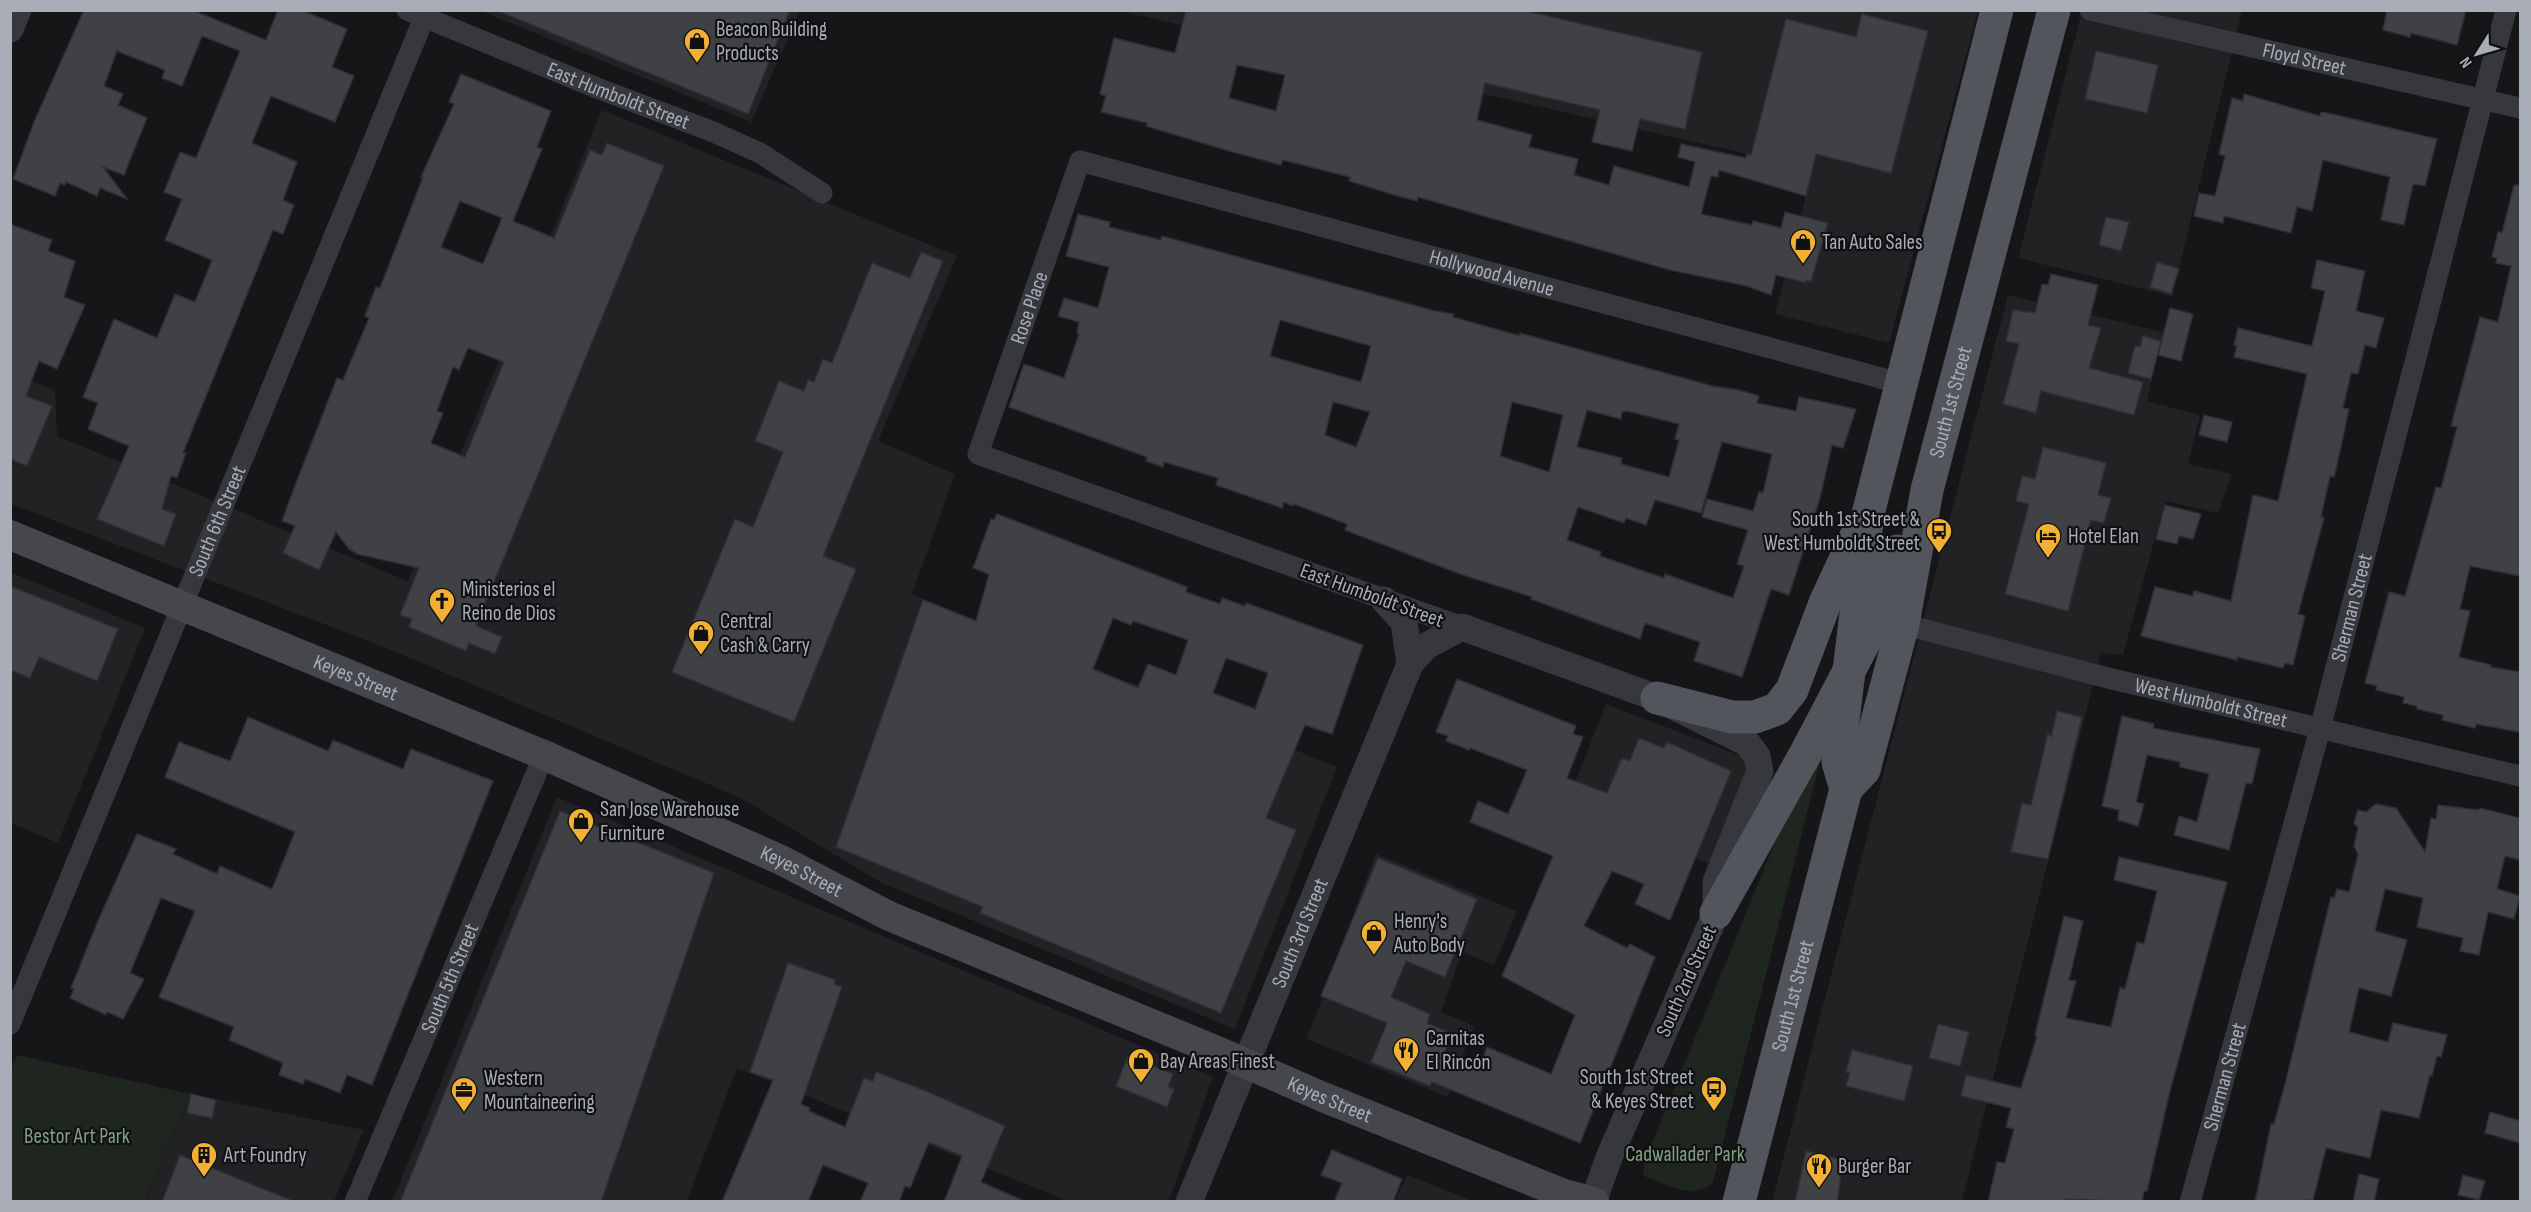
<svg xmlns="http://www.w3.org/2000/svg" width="2531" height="1212" viewBox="0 0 2531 1212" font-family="'Sofia Sans Condensed',sans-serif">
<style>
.built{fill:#222225}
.green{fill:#1e261f}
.building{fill:#404145;stroke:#303034;stroke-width:1.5;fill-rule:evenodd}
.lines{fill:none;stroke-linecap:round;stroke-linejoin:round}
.minor{stroke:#37383d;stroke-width:21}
.tertiary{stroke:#37383d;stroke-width:27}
.secondary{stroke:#45474d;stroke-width:30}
.primary{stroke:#53555c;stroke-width:33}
.labels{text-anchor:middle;stroke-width:4.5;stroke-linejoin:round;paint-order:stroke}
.poi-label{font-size:21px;fill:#a8adb8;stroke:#111113;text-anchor:start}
.street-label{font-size:21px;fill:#a8adb8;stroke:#111113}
.park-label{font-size:21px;fill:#7fa381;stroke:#111113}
</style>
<rect width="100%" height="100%" fill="#161618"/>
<g class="built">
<polygon points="481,11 800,11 751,122"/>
<polygon points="1120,11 1120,10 1978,11 1889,343 1775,314 1813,169"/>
<polygon points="2082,11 2242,11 2172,296 2018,258"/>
<polygon points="602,110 957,256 878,441 955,474 912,594 1337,767 1235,1029 880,882 741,798 384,647 11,504 10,372 55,390 57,436 408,581"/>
<polygon points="2008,295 2163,332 2147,401 2200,415 2188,464 2232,474 2218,513 2165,501 2123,655 2101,653 1962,1201 1772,1202"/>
<polygon points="10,572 145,628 58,843 11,823"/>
<polygon points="1606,704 1754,761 1711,864 1566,805"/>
<polygon points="557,797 1213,1077 1169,1201 1069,1201 737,1068 687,1201 392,1202"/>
<polygon points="1376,854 1517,911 1494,965 1462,952 1441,1012 1474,1026 1447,1097 1307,1039"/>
<polygon points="191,1094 364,1130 334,1201 145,1202"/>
<polygon points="1407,1175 1473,1201 1395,1201"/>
</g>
<g class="green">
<path d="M1818,759L1820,762L1713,1182C1694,1201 1668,1185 1646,1177L1643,1174L1644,1162L1783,823Z"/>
<polygon points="17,1055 191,1094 145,1201 11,1201 10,1072"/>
</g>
<g class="building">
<polygon points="84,10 192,10 266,40 278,10 301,10 347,29 332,67 354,76 335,122 271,96 252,143 297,162 283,200 294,205 283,234 273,230 183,453 186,453 177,478 171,476 162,509 176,514 164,546 97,519 129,446 88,429 98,403 83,397 114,319 157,338 175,294 195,302 212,260 165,240 182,199 164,192 180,152 196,158 240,51 202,36 182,86 162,78 165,70 117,51 104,86 123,94 118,105 147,118 124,175 103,167 127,199 100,188 97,196 66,182 65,185 60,183 55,196 13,179 34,122"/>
<polygon points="496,10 790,10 748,114"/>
<path d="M1186,10H1522L1702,52L1685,129L1640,119L1632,151L1592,142L1600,110L1485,83L1477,120L1532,135L1529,147L1578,159L1574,175L1609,185L1614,166L1689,187L1695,162L1678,157L1681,144L1746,158L1747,154L1751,155L1786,19L1856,37L1862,14L1928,31L1891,173L1816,154L1806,196L1719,170L1718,177L1711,176L1701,214L1752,225L1753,221L1781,228L1785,212L1828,223L1811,282L1806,280V283L1776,275L1771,295L1747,286L1670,270L1418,197L1417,201L1398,196L1349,181L1350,177L1283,160L1281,165L1229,151L1146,126L1147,123L1101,112L1106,96L1100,94L1114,38L1175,53ZM1237,65L1285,75L1276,111L1229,98Z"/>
<polygon points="2387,10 2466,10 2457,45 2411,33 2410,37 2383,30"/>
<polygon points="2096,51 2158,65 2147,113 2085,99"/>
<path d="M461,74L551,111L537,147L542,149L513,221L554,238L590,150L602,155L607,143L664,166L476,626L502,637L495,654L469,643L466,651L409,627L412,619L400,615L419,568L357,554L349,549L336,532L319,570L283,553L295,526L282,521L296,483L337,378L343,380L369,318L365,316L376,287L380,288L423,177H421L454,104L449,102ZM460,201L502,218L483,264L441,247ZM468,348L504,362L465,457L431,443L443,413L437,411L453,367L459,370Z"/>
<polygon points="2244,94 2320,116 2321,112 2332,114 2437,139 2425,186 2413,184 2404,225 2381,220 2390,177 2323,160 2312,211 2297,207 2291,233 2224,216 2223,223 2194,216 2199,193 2215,196 2225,156 2219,154 2232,98 2243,101"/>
<polygon points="2514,185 2520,185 2520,576 2470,566 2460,609 2470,611 2459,657 2491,665 2490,667 2520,672 2520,732 2476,724 2475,728 2442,720 2443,715 2417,709 2417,706 2403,703 2404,697 2376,690 2377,686 2365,683 2389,592 2405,596 2436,487 2441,488 2443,481 2457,427 2451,426 2480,317 2498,322 2511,266 2496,263 2497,258 2492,257 2498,232 2502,233"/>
<path d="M1078,214L1110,222L1109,227L1161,240L1162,236L1435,311L1454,314L1453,317L1520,336V333L1712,386L1739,390L1759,396L1757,403L1796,411L1799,397L1856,409L1843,448L1832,445L1820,498L1789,595L1771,589L1742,677L1694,661L1700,642L1645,623L1640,639L1531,599L1532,597L1460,574L1345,530L1347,524L1294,504L1293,506L1284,502L1282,508L1216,485L1218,478L1164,462L1163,467L1146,461L1147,457L1009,407L1024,364L1064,378L1079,334L1077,333L1079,322L1058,316L1064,298L1098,308L1109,267L1066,256ZM1280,320L1371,346L1361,382L1270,356ZM1333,402L1370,412L1356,447L1325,435ZM1512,402L1563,415L1549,472L1500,456ZM1587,410L1621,419L1622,412L1627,411L1679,424L1675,439L1679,440L1669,477L1621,464L1622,458L1577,447ZM1722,442L1772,454L1763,493L1759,492L1753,511L1707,499L1702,517L1748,530L1737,564L1744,566L1733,598L1665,574L1664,578L1649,573L1600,556L1601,552L1567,540L1578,507L1624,523L1626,518L1646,525L1655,500L1701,513Z"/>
<polygon points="2106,217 2129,222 2121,251 2099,245"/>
<polygon points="10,224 52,240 48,251 75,261 64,297 85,305 57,369 39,361 26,396 52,406 27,466 10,459"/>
<polygon points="921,252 943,261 823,556 856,569 794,722 672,672 735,519 753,527 783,452 755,441 779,381 804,391 808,380 814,382 823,359 832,363 872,263 910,278"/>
<polygon points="2317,260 2365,271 2356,311 2384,318 2376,348 2365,345 2358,374 2351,373 2343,408 2349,409 2337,465 2334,477 2330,476 2321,517 2324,518 2298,614 2305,616 2293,665 2285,663 2283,668 2237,657 2237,660 2141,636 2155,587 2193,596 2194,591 2231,601 2253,495 2278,501 2307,374 2234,357 2237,346 2234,345 2238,328 2312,346 2325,291 2311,288"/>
<polygon points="2157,262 2179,269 2171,294 2150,287"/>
<polygon points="2051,274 2098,285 2088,325 2101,328 2089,368 2143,382 2134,415 2041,391 2036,413 2003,404 2019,344 2006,341 2013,310 2035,313 2042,284 2048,285"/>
<polygon points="2170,308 2193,314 2181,361 2158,355"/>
<polygon points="2143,336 2161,341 2151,379 2128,373 2135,346 2140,347"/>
<polygon points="2204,415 2232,422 2227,442 2199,435"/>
<polygon points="2043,447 2106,463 2098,495 2111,498 2104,523 2091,520 2068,611 2005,594 2029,504 2016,501 2022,476 2035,479"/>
<polygon points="2165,505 2201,514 2193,539 2179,536 2177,544 2156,539"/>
<path d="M997,514L1187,587L1186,592L1220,604L1222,598L1245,606L1246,603L1363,645L1332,734L1305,725L1266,818L1296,830L1221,1013L980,913L983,907L836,847L923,600L976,621L989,574L973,568L991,519L994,520ZM1113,618L1131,625L1133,621L1188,640L1176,675L1148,664L1138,688L1093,669ZM1226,658L1268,673L1255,709L1213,693Z"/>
<polygon points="10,586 118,629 97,681 39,657 30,678 10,670"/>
<polygon points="1457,679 1576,726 1573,734 1583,737 1567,778 1607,793 1622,758 1630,761 1639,738 1664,748 1667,742 1731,771 1670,920 1635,904 1644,884 1612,871 1584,926 1627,948 1630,944 1655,957 1580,1143 1432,1082 1430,1086 1371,1062 1387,1023 1321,996 1378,858 1477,899 1445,977 1406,961 1391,997 1430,1014 1427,1023 1452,1034 1443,1056 1479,1069 1487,1047 1551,1074 1575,1015 1502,976 1553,856 1470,822 1478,801 1508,814 1527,770 1470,748 1469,750 1446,741 1448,736 1436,732"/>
<polygon points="2057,711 2082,717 2048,859 2011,852 2022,803 2031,805 2048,733 2051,737"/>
<polygon points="2122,716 2154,724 2153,728 2260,749 2252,784 2246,783 2229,850 2174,835 2179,816 2197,822 2209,774 2180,767 2180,762 2147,755 2136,802 2144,804 2138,826 2118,820 2119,810 2102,806"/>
<polygon points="248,717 328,751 333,740 403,769 411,749 493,781 372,1085 347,1075 340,1093 305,1079 303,1084 279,1075 283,1063 229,1040 234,1027 159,997 195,911 161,898 130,973 144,979 123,1019 107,1012 106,1015 70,998 74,989 71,988 97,923 137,834 176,849 173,854 217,874 220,866 272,889 295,832 165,777 179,742 230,761"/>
<polygon points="2376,804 2396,808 2425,852 2431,818 2436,819 2438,805 2479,810 2480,808 2520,818 2520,860 2505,856 2497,889 2520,896 2514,919 2488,912 2479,955 2460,951 2463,938 2417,927 2423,898 2385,889 2375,931 2407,940 2391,996 2359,988 2349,1032 2388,1042 2393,1023 2447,1035 2441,1057 2437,1056 2432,1076 2430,1075 2419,1118 2381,1110 2370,1158 2326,1148 2313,1200 2255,1202 2271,1124 2274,1124 2285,1084 2331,897 2334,898 2337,889 2349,892 2358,854 2354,846 2358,828 2354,823 2358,810 2366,812"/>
<polygon points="560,811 714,873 601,1202 400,1202"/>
<polygon points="2119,857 2227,882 2170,1091 2147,1191 2144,1191 2142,1202 2064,1199 2064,1202 1988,1202 1997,1162 2005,1163 2014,1129 2006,1127 2011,1108 1961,1096 1966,1075 2021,1088 2037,1036 2035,1035 2064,916 2083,921 2069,980 2076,981 2066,1018 2111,1027 2120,987 2125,989 2137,942 2144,944 2157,891 2114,880"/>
<polygon points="788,963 836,980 834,984 842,987 801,1104 810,1108 809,1111 845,1127 864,1078 873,1081 876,1072 926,1091 1005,1126 981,1182 1026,1202 944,1202 962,1156 929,1142 910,1188 905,1186 899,1202 860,1202 868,1183 823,1165 808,1202 722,1202 773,1080 750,1072"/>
<polygon points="1938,1024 1969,1032 1960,1066 1929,1058"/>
<polygon points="1852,1050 1913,1066 1904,1101 1846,1086 1850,1073 1846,1072"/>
<polygon points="1128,1056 1173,1074 1168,1087 1174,1089 1167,1107 1116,1086"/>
<polygon points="191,1094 216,1100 212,1118 187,1113"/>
<polygon points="2490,1112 2520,1121 2520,1143 2485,1133"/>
<polygon points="1332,1150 1402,1179 1393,1202 1334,1202 1342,1183 1321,1175"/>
<polygon points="1806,1151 1843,1160 1837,1202 1795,1202"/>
<polygon points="180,1155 293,1201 292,1202 162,1202"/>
<polygon points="2359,1174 2379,1179 2374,1202 2353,1202"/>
<polygon points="2463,1175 2485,1181 2479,1200 2458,1195"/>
</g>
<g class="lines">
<g class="minor">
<path id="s1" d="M407,10L597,88L711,131L760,153L822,193"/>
<path id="s2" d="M2090,10L2520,108"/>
<path id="s3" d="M1903,624L2104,677L2520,776"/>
<path id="s4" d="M1462,627L978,454L1080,161L1903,384"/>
<path id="s5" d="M10,1024L424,18"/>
<path id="s6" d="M355,1202L544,755"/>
<path id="s7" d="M2190,1202L2320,729L2506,10"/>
</g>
<g class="tertiary">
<polyline points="10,29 18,10"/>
<polyline points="1384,600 1404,622 1410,664"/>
<path id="s8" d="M1189,1202L1410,664L1426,646L1462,627L1657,698L1747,743L1757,756L1760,771L1716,882V913L1610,1155L1593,1202"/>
</g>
<path class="secondary" id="s9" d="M10,535L544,755L781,860L889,916L1215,1050L1323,1097L1564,1194L1594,1202"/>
<g class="primary">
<polyline points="1657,698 1732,717 1755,717 1777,709 1792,690 1825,603 1857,534"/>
<polyline points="1846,789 1838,762 1868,514 1997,10"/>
<polyline points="1716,913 1807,751 1881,610 1897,551"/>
<path id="s10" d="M1739,1202L1846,789L1864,770L1903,624L1927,490L2054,10"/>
</g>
</g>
<defs>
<g id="shop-pin" transform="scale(1.35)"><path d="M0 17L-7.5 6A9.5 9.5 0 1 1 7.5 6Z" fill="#f2b134" stroke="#111113"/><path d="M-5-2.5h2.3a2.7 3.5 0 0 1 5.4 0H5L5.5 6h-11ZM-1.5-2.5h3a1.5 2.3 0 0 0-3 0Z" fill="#111"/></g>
<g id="bus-pin" transform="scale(1.35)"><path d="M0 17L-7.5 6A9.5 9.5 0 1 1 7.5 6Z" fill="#f2b134" stroke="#111113"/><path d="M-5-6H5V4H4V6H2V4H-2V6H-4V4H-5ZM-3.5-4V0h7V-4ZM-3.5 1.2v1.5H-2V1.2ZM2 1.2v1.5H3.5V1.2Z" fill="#111"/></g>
<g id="hotel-pin" transform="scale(1.35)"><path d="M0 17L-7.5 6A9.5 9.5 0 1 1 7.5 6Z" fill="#f2b134" stroke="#111113"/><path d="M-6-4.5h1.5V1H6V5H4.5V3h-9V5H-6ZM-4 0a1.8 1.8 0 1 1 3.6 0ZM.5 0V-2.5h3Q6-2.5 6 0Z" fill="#111"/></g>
<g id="church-pin" transform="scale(1.35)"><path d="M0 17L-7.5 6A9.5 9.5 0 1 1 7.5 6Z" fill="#f2b134" stroke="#111113"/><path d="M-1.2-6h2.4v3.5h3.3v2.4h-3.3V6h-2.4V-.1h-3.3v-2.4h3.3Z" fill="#111"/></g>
<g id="restaurant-pin" transform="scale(1.35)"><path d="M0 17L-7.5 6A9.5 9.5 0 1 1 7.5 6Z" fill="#f2b134" stroke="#111113"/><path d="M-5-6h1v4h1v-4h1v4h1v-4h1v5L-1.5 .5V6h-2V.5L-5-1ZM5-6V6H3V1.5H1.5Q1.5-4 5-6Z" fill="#111"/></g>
<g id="office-pin" transform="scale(1.35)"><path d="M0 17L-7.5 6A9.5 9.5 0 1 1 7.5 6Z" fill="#f2b134" stroke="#111113"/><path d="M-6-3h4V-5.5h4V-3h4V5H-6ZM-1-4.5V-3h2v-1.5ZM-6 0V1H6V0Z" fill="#111"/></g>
<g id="building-pin" transform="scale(1.35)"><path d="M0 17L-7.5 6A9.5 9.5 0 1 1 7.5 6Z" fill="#f2b134" stroke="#111113"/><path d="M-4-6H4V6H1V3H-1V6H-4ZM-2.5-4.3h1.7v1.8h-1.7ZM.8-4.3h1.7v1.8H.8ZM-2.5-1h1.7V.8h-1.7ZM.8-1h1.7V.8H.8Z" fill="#111"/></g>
</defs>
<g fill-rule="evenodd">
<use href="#shop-pin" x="697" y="41"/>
<use href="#shop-pin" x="1803" y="242"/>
<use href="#bus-pin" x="1939" y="531"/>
<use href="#hotel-pin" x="2048" y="536"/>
<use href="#church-pin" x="442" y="601"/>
<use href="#shop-pin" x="701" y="633"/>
<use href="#shop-pin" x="581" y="821"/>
<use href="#shop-pin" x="1374" y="933"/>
<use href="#restaurant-pin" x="1406" y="1050"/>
<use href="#shop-pin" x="1141" y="1061"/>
<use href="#bus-pin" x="1714" y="1089"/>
<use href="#office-pin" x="464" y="1090"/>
<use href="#building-pin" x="204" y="1155"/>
<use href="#restaurant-pin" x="1819" y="1166"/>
</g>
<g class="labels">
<g class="poi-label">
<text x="716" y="36">Beacon Building<tspan x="716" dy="24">Products</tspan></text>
<text x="1822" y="249">Tan Auto Sales</text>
<text x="1920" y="526" text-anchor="end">South 1st Street &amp;<tspan x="1920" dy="24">West Humboldt Street</tspan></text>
<text x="2068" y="543">Hotel Elan</text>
<text x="462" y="596">Ministerios el<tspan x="462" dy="24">Reino de Dios</tspan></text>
<text x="720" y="628">Central<tspan x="720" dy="24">Cash &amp; Carry</tspan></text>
<text x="600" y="816">San Jose Warehouse<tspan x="600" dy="24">Furniture</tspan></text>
<text x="1394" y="928">Henry's<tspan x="1394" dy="24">Auto Body</tspan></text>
<text x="1426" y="1045">Carnitas<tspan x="1426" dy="24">El Rincón</tspan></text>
<text x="1160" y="1068">Bay Areas Finest</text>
<text x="1694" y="1084" text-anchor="end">South 1st Street<tspan x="1694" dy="24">&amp; Keyes Street</tspan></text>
<text x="484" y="1085">Western<tspan x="484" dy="24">Mountaineering</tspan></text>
<text x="224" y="1162">Art Foundry</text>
<text x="1838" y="1173">Burger Bar</text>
</g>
<g class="street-label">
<text dy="7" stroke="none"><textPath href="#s2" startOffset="220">Floyd Street</textPath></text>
<text dy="7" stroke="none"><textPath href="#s1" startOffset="228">East Humboldt Street</textPath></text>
<text dy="7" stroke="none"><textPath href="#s4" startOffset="1251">Hollywood Avenue</textPath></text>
<text dy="7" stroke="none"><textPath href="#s4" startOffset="669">Rose Place</textPath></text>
<text dy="7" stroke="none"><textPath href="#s10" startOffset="831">South 1st Street</textPath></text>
<text dy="7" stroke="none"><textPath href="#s5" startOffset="544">South 6th Street</textPath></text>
<text transform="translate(1372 595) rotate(20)" y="7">East Humboldt Street</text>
<text dy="7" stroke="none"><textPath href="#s7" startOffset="616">Sherman Street</textPath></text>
<text dy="7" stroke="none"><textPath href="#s9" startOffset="374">Keyes Street</textPath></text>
<text dy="7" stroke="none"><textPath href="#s3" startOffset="318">West Humboldt Street</textPath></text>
<text dy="7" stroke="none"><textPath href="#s9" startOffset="860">Keyes Street</textPath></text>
<text dy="7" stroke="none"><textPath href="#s8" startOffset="291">South 3rd Street</textPath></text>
<text dy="7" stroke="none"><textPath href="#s6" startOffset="243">South 5th Street</textPath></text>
<text transform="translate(1686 981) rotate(-66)" y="7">South 2nd Street</text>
<text dy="7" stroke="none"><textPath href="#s10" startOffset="213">South 1st Street</textPath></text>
<text dy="7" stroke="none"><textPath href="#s7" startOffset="130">Sherman Street</textPath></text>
<text dy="7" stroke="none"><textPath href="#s9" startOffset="1436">Keyes Street</textPath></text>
</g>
<g class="park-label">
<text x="77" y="1143">Bestor Art Park</text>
<text x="1685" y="1161">Cadwallader Park</text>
</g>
</g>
<rect width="2531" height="1212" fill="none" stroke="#a8adb8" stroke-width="24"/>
<g transform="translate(2477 54) rotate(233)" stroke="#111113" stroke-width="4.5" paint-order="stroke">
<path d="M0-4.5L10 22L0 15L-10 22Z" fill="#a8adb8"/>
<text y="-9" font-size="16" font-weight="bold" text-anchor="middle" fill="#a8adb8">N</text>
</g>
</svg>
